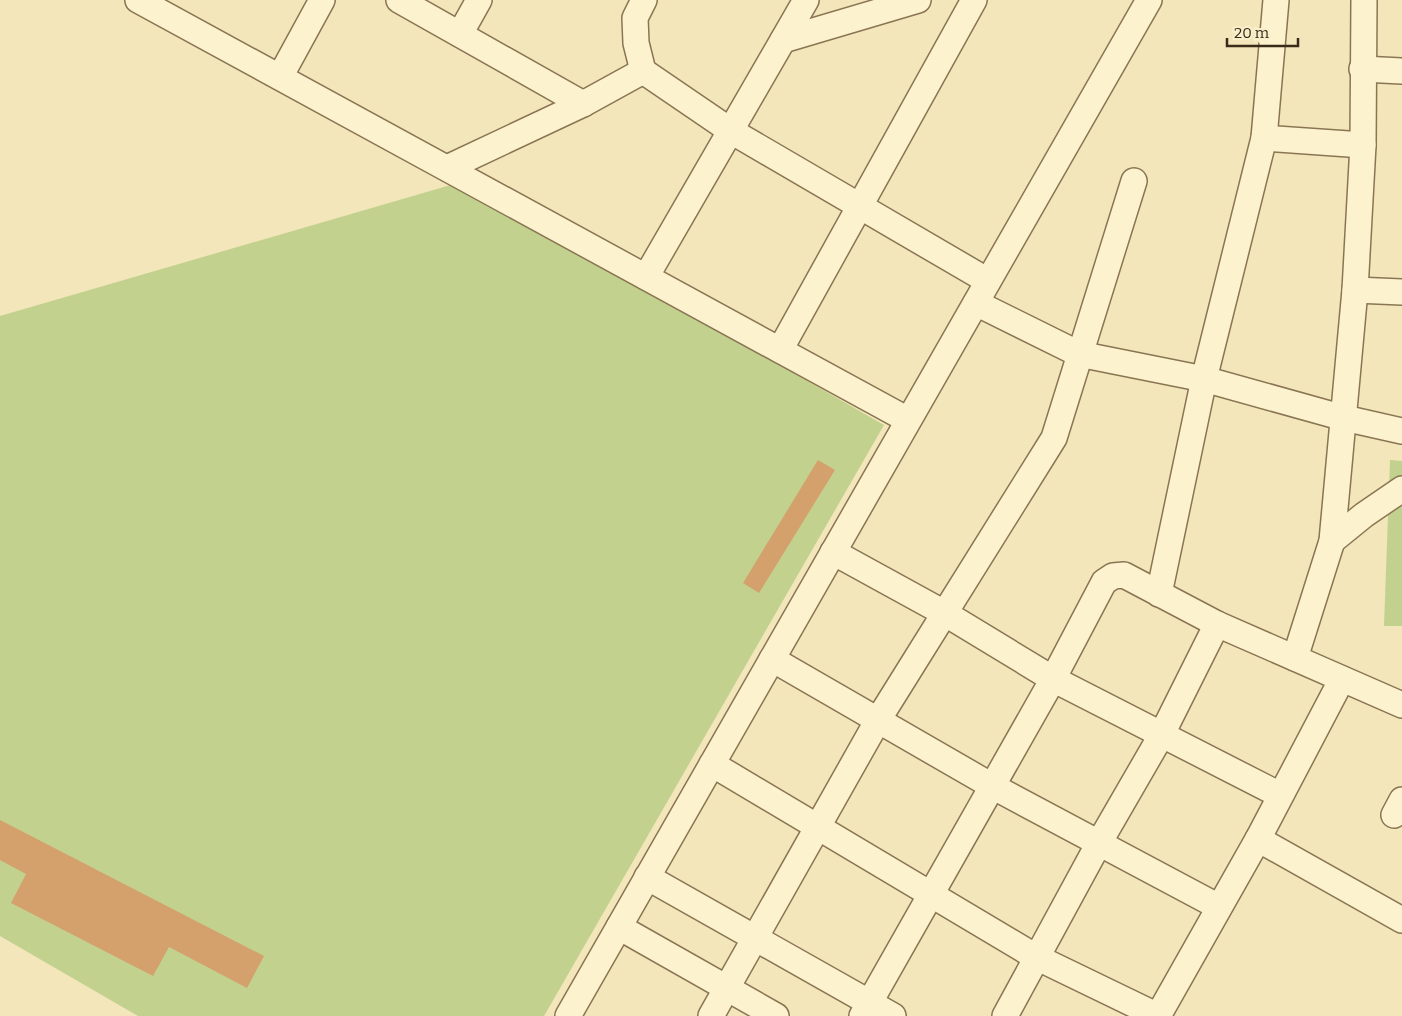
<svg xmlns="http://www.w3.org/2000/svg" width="1402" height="1016" viewBox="0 0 1402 1016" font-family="Bitter,serif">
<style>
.green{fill:#c3d18e}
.building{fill:#d4a06c}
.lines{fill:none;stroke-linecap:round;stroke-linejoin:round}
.street-casing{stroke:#8a7553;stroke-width:28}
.street{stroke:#fcf2ce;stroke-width:25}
</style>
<rect width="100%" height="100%" fill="#f2e6ba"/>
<g class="green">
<polygon points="461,182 884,425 544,1016 138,1016 0,936 0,316"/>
<polygon points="1390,460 1402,461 1402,626 1384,626"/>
</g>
<g class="building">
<polygon points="818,460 835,470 759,593 743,583"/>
<polygon points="0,820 264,956 247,988 169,947 153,976 11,903 26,874 0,860"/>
</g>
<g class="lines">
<g class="street-casing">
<g id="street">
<polyline points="138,0 908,420"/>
<polyline points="399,0 583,104"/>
<polyline points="644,0 635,18 636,43 643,71 731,131 988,281"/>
<polyline points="460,34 479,0"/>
<polyline points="783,40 918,0"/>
<polyline points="1362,69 1402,71"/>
<polyline points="280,77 322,0"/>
<polyline points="1264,138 1363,145"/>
<polyline points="447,168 583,104 643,71"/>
<polyline points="646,277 806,0"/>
<polyline points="1355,290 1402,292"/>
<polyline points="976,303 1079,354 1204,379 1344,418 1402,431"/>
<polyline points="780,350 974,0"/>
<polyline points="1332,541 1364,515 1402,489"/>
<polyline points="833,552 946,614 1053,679 1280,795"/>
<polyline points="1159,594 1204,379 1264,138 1276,0"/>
<polyline points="1295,658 1332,541 1355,290 1363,145 1364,0"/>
<polyline points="772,659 992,786 1219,907"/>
<polyline points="712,764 1036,957 1158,1016"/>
<polyline points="1394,815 1402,800"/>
<polyline points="1258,839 1402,920"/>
<polyline points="647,877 893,1016"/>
<polyline points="619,927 776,1016"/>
<polyline points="568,1016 1149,0"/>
<polyline points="711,1016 878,720 1054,438 1134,181"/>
<polyline points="862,1016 1053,679 1104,582 1113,576 1124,575 1217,624 1402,705"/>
<polyline points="1005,1016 1099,843 1162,734 1217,624"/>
<polyline points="1158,1016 1258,839 1342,679"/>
</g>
</g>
<use href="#street" class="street"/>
</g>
<path d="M1227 38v8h71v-8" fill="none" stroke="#382b19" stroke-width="2.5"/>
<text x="1234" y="38" font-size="15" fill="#382b19" stroke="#f9efca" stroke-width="4" paint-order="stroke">20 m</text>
</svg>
